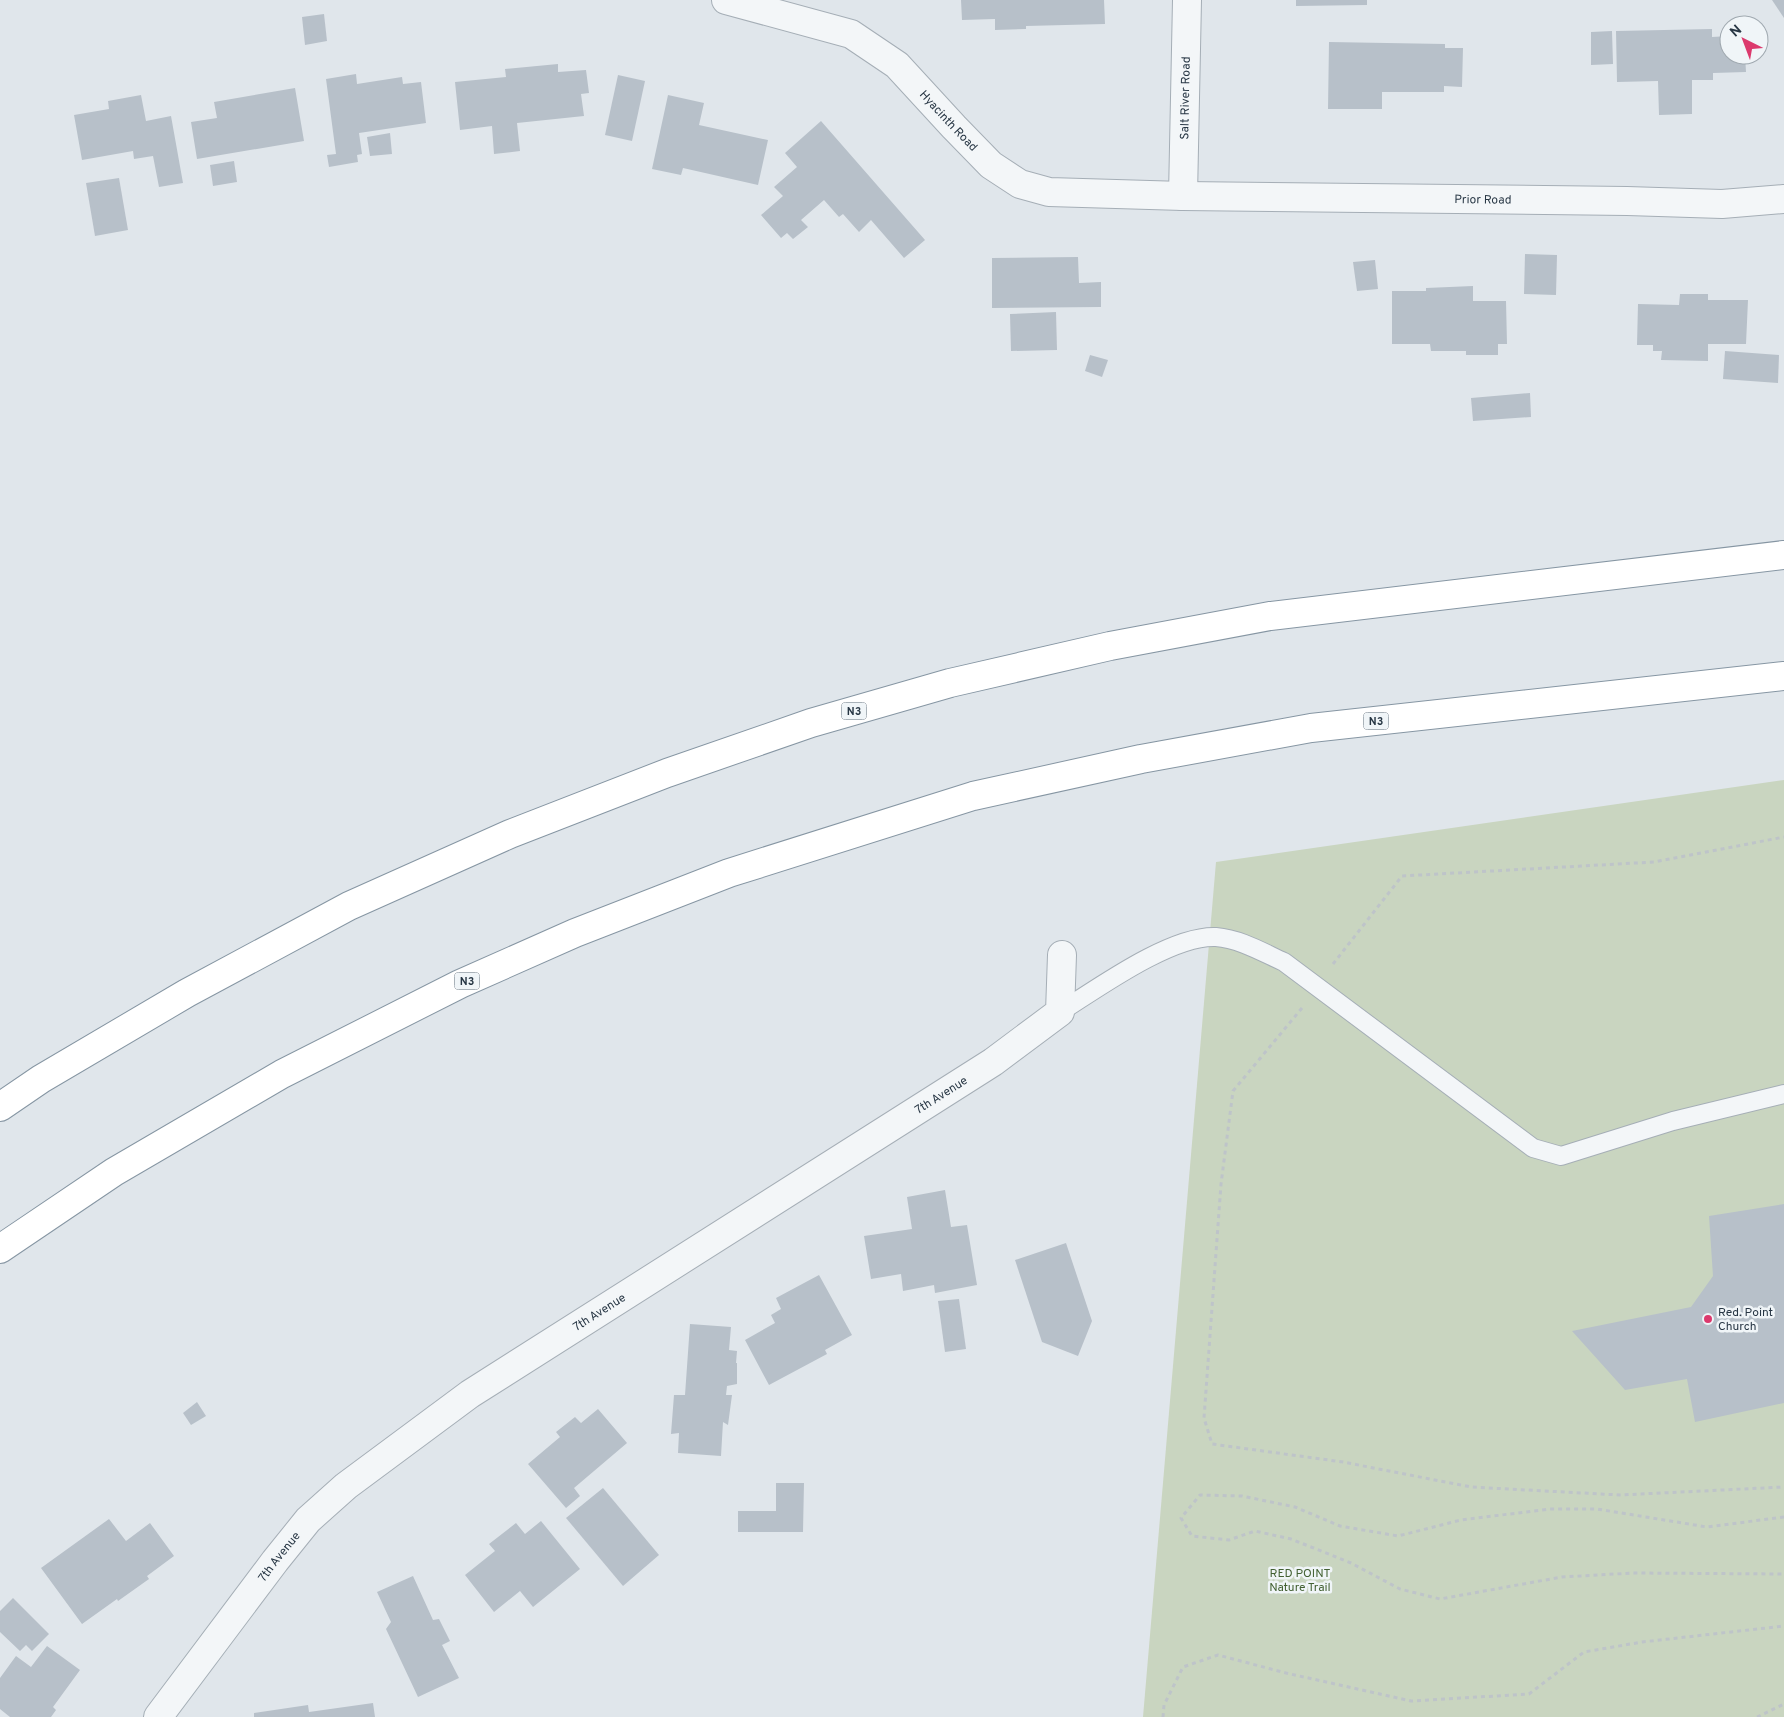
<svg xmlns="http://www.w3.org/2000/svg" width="1784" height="1717" viewBox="0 0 1784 1717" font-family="Overpass,sans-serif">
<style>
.green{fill:#c9d5c0}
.building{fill:#b7c0c9}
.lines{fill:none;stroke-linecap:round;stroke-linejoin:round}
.service-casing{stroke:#a5aeb6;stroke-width:20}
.minor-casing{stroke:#a5aeb6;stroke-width:30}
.motorway-casing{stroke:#8696a3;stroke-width:30}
.path{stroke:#bec4c9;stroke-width:3;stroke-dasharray:4 4;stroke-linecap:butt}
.service{stroke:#f3f6f8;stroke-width:18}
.minor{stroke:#f3f6f8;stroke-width:28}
.motorway{stroke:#fff;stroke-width:28}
.poi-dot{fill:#dc396d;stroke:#f0f5f8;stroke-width:2}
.labels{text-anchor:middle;stroke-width:5;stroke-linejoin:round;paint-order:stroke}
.shield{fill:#f0f5f8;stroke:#636f7a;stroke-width:1}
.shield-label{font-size:11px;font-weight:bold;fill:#273644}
.street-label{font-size:12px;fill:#273644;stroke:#f0f5f8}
.poi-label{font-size:12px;fill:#273644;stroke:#f0f5f8;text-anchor:start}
.park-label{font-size:12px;fill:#436133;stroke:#f0f5f8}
</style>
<rect width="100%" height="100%" fill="#e0e6eb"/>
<polygon class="green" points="1784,780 1784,1717 1143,1717 1216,862"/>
<g class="building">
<polygon points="961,0 1104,0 1105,24 1026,26 1026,29 995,30 995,19 962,20"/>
<polygon points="1296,0 1367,0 1367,5 1296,6"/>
<polygon points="1772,0 1784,0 1784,18"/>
<polygon points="324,14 327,41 305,45 302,17"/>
<polygon points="1712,29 1712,37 1729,36 1729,55 1745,55 1746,72 1713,73 1713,80 1692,80 1692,114 1659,115 1658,81 1617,82 1616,31"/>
<polygon points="1612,31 1613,64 1591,65 1591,32"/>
<polygon points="1329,42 1445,44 1445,48 1463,48 1462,87 1444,86 1444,92 1382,92 1382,109 1328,109"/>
<polygon points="558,64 558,72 586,70 589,93 581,94 584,116 517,123 520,151 494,154 492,126 460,130 455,82 506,77 505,69"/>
<polygon points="356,74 357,84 402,77 403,84 421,82 426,123 359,133 362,154 357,155 358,162 329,167 327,155 336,154 326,79"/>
<polygon points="618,75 645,81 632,141 605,135"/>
<polygon points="295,88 304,141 197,159 191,122 217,118 214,102"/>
<polygon points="141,95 146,121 171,116 183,183 159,187 153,156 134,159 133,151 82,160 74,115 109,109 108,101"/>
<polygon points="668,95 704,103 699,125 768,140 758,185 683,168 681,175 652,169"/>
<polygon points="821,121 925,240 904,258 871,220 859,232 843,214 839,217 824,200 801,220 808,227 793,239 787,233 781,238 761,215 783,196 774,187 797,167 785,153"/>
<polygon points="390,133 392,154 370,156 367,137"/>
<polygon points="234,161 237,182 213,186 210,165"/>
<polygon points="119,178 128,230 95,236 86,183"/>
<polygon points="1525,254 1557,255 1556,295 1524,294"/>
<polygon points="1078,257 1079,283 1101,282 1101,307 992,308 992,258"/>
<polygon points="1375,260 1378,289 1357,291 1353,262"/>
<polygon points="1473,286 1473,301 1506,301 1507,344 1498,344 1498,355 1466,355 1466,351 1431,351 1430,344 1392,344 1392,291 1426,291 1426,288"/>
<polygon points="1680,294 1708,294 1708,300 1748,300 1746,344 1708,344 1708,361 1661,360 1662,351 1653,351 1653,345 1637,345 1638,304 1679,305"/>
<polygon points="1056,312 1057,350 1011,351 1010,314"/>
<polygon points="1725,351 1779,355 1778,383 1723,379"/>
<polygon points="1090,355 1108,360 1102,377 1085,371"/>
<polygon points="1530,393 1531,417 1473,421 1471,398"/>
<polygon points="945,1190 951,1227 967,1225 977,1285 935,1293 934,1285 903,1291 901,1274 871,1279 864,1236 912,1229 907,1197"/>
<polygon points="1784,1204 1784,1403 1695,1422 1687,1379 1625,1390 1572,1331 1691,1307 1713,1276 1709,1216"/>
<polygon points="1066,1243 1092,1321 1078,1356 1042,1342 1015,1260"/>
<polygon points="819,1275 852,1335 825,1350 827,1354 769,1385 745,1340 775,1323 771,1315 781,1309 776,1298"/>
<polygon points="959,1299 966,1349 945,1352 938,1301"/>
<polygon points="690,1324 731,1327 729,1350 737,1351 736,1363 737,1363 737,1384 727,1386 726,1395 732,1395 728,1425 723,1422 721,1456 678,1453 679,1433 671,1434 674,1395 685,1395"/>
<polygon points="197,1402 206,1416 191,1425 183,1413"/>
<polygon points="598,1409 627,1443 574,1488 580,1496 566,1508 528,1464 560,1437 556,1432 575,1417 581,1423"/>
<polygon points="776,1483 804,1483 803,1532 738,1532 738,1511 776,1511"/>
<polygon points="603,1488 659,1555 623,1586 566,1518"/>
<polygon points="109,1519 126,1541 150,1523 174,1556 147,1576 149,1579 118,1601 117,1599 82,1624 41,1568"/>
<polygon points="541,1521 580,1569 533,1607 520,1591 494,1612 465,1575 495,1551 489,1544 516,1523 525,1534"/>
<polygon points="413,1576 433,1620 439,1619 450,1641 442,1645 459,1678 418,1697 386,1629 391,1622 377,1592"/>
<polygon points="13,1598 49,1634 32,1651 26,1645 20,1651 0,1632 0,1611"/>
<polygon points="47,1646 80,1670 53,1707 56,1710 51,1717 10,1717 0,1709 0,1678 16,1656 31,1667"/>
<polygon points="373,1703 375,1717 254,1717 254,1713 308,1705 309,1712"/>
</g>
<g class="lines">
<g class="service-casing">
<path id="service" d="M1060,1012C1098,988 1171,935 1216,937C1240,939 1262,952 1284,962L1533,1148L1561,1156L1673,1121L1784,1094"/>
</g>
<g class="minor-casing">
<g id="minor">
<path id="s1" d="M726,0L851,34L897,65L954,127L991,165L1020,184L1049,192L1183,196L1627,201L1722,204L1784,199"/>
<path id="s2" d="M1183,196L1187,0"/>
<path id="s3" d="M158,1717L275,1561L308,1520L346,1486L470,1394L993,1062L1060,1012L1062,955"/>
</g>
</g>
<g class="motorway-casing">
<g id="motorway">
<polyline points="0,1107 41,1079 187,993 349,906 510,834 667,773 811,723 950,683 1110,646 1270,616 1784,555"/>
<polyline points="0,1249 114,1172 282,1074 460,984 575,933 729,873 973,796 1141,759 1311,728 1784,676"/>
</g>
</g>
<g class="path">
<polyline points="1333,964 1402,876 1654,862 1784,837"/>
<polyline points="1302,1008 1233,1091 1221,1184 1204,1418 1212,1444 1343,1462 1471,1487 1620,1495 1784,1487"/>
<polyline points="1784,1517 1707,1527 1597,1509 1550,1509 1461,1520 1398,1536 1340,1526 1295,1507 1242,1496 1200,1495 1181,1518 1192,1536 1229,1540 1255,1531 1291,1539 1351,1563 1400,1589 1440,1599 1562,1577 1633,1573 1784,1574"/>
<polyline points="1163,1717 1164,1705 1183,1667 1218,1655 1286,1673 1411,1701 1529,1694 1584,1652 1642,1642 1784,1626"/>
<polyline points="1757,1717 1784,1704"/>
</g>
<use href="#service" class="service"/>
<use href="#minor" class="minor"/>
<use href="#motorway" class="motorway"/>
</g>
<circle class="poi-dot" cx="1708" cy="1319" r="5"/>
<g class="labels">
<g class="shield">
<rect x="841.5" y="702.5" width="25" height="17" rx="4"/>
<rect x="1363.5" y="712.5" width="25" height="17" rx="4"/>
<rect x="454.5" y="972.5" width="25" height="17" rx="4"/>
</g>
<g class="shield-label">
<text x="854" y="715">N3</text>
<text x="1376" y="725">N3</text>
<text x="467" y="985">N3</text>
</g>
<g class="street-label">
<text dy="4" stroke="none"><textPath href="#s2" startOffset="98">Salt River Road</textPath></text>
<text dy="4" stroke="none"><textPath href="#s1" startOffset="261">Hyacinth Road</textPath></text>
<text dy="4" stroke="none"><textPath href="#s1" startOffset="821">Prior Road</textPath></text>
<text dy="4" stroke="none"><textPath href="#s3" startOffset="1011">7th Avenue</textPath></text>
<text dy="4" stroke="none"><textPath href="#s3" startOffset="606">7th Avenue</textPath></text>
<text dy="4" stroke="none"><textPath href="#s3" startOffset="201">7th Avenue</textPath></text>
</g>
<g class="poi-label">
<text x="1718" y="1316">Red. Point<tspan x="1718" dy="14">Church</tspan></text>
</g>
<g class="park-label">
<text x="1300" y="1577">RED POINT<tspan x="1300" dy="14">Nature Trail</tspan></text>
</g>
</g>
<g transform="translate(1744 40) rotate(318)"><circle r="24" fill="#f0f5f8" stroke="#a0a9b0"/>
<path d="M0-4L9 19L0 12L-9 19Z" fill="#dc396d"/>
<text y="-8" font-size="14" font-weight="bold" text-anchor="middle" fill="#273644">N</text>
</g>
</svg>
